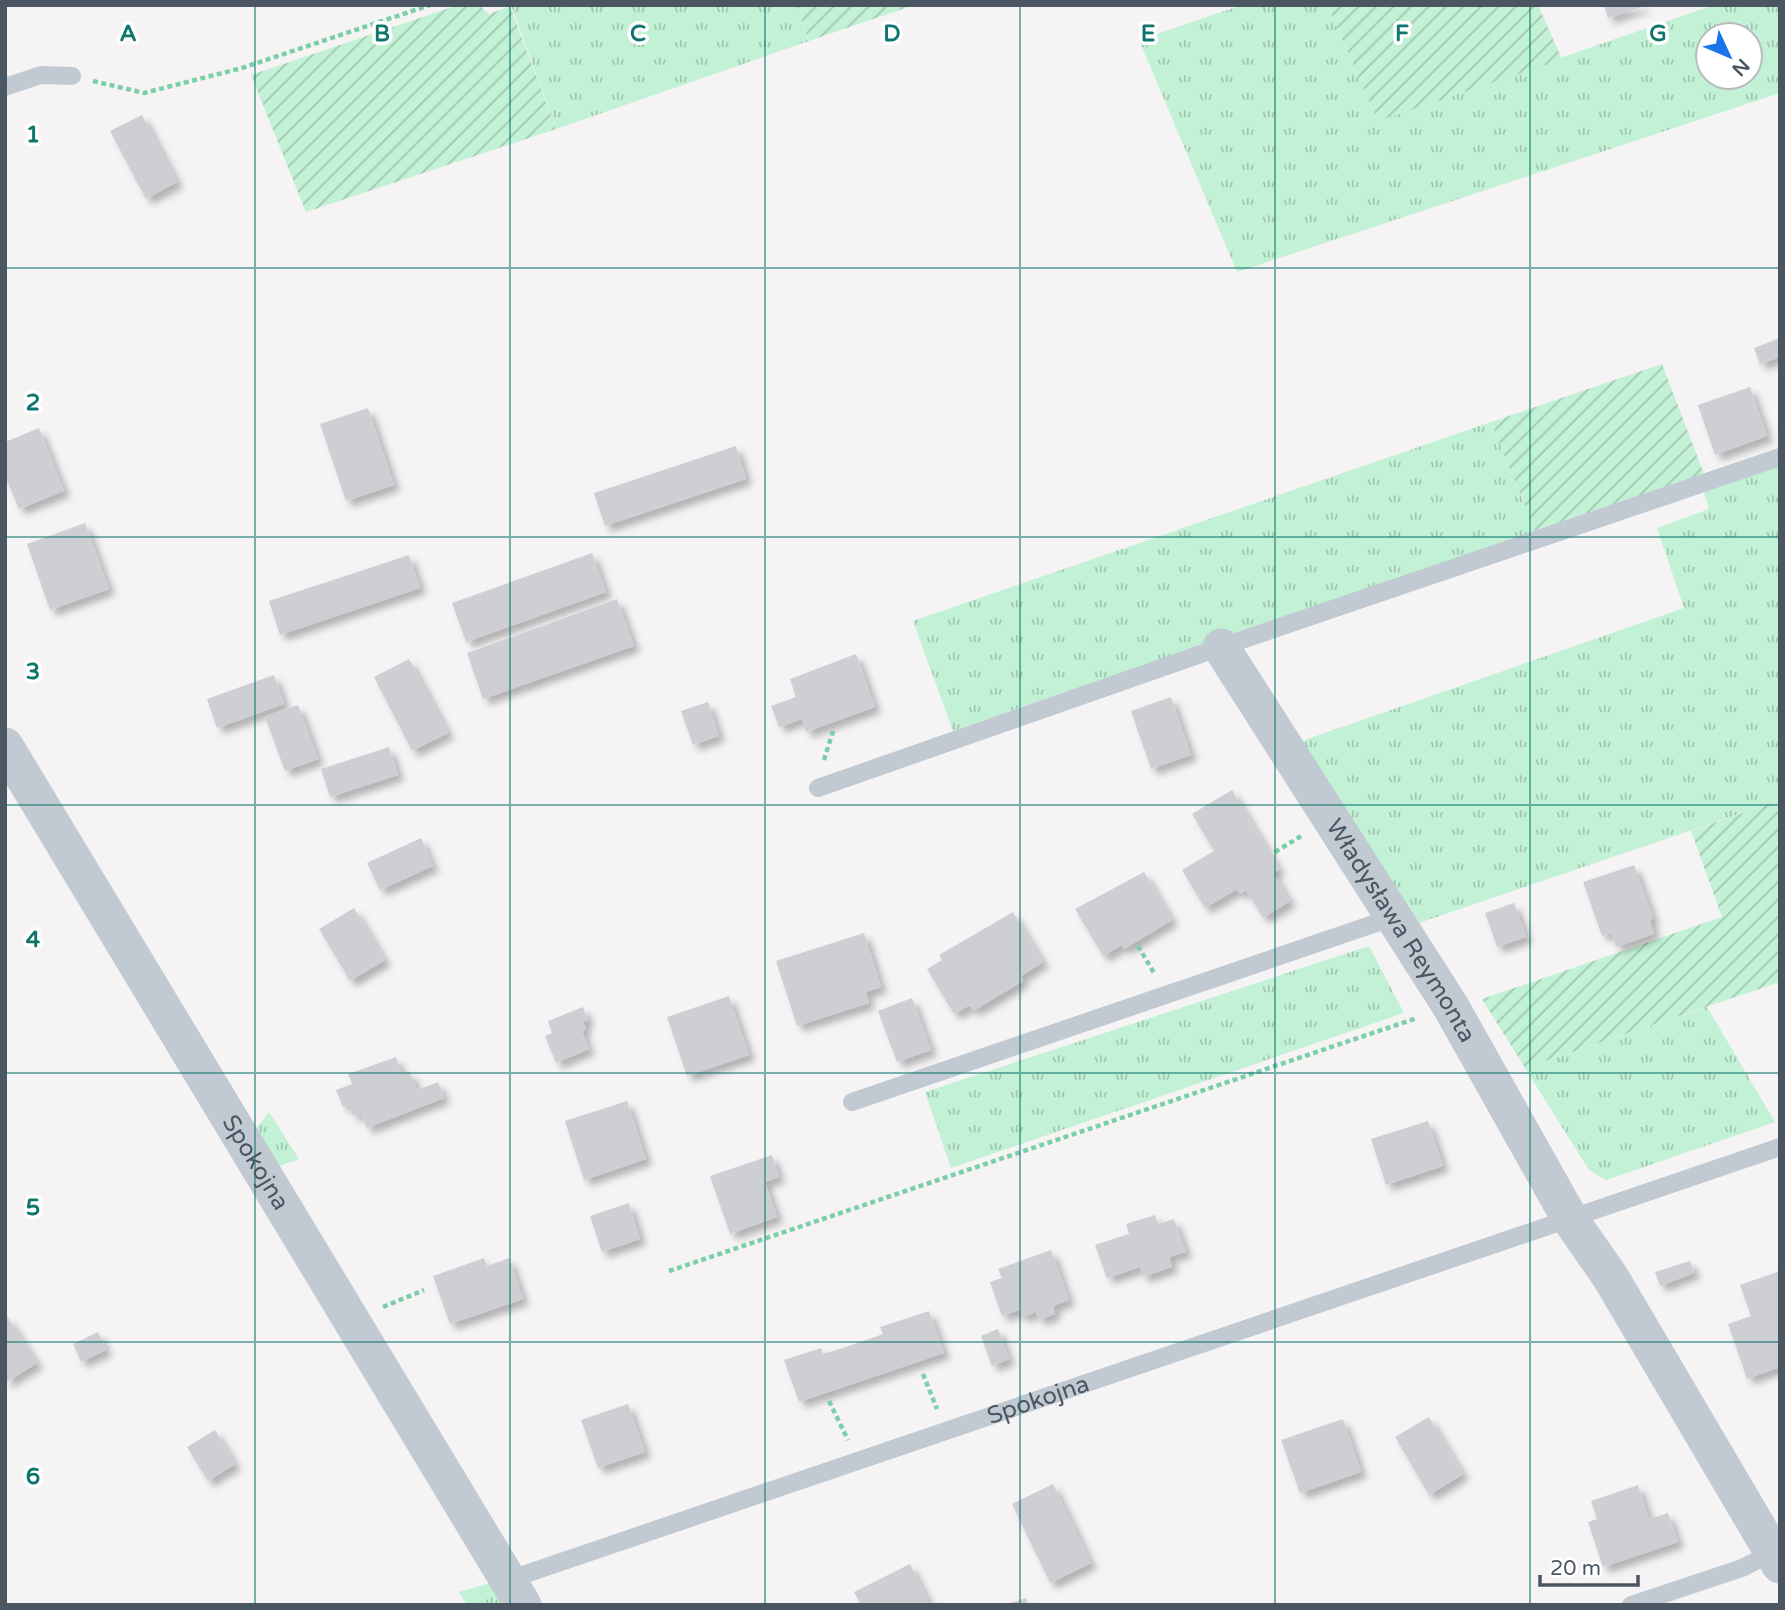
<svg xmlns="http://www.w3.org/2000/svg" width="1785" height="1610" viewBox="0 0 1785 1610" font-family="'Varela Round',sans-serif">
<style>
.grass{fill:url(#grass-tufts);fill-rule:evenodd}
.garden{fill:url(#garden-furrows)}
.building{fill:#cdcfd5;filter:url(#shadow)}
.lines{fill:none;stroke-linecap:round;stroke-linejoin:round}
.path{stroke:#7ad0a6;stroke-width:4.5;stroke-dasharray:5 3.5;stroke-linecap:butt}
.lane{stroke:#c1cad2;stroke-width:18}
.street{stroke:#c1cad2;stroke-width:37}
.grid{fill:none;stroke:#0f766e;stroke-width:2;stroke-opacity:0.55}
.labels{text-anchor:middle;stroke-width:7;stroke-linejoin:round;paint-order:stroke}
.street-label{font-size:24px;fill:#4a5661;stroke:#fff}
.grid-label{font-size:23px;text-anchor:middle;font-weight:bold;fill:#0f766e;stroke:#fff;stroke-width:7;stroke-linejoin:round;paint-order:stroke}
</style>
<defs>
<pattern id="grass-tufts" width="24" height="20" patternUnits="userSpaceOnUse" patternTransform="scale(1.75)"><rect width="24" height="20" fill="#c3f1d5"/><path d="M3 7l-1-3M5 7V3M7 7l1-3M15 17l-1-3M17 17v-4M19 17l1-3" fill="none" stroke="#a0c6b0"/></pattern>
<pattern id="garden-furrows" width="10" height="10" patternUnits="userSpaceOnUse" patternTransform="scale(1.75)"><rect width="10" height="10" fill="#c3f1d5"/><path d="M-1 1l2-2M0 10L10 0M9 11l2-2" fill="none" stroke="#a0c6b0"/></pattern>
<filter id="shadow"><feDropShadow dx="6" dy="6" stdDeviation="3.5" flood-color="#0004"/></filter>
</defs>
<rect width="100%" height="100%" fill="#f5f3f3"/>
<g class="grass">
<polygon points="511,5 796,5 809,41 556,129"/>
<path d="M1242,5H1327L1378,121L1714,5H1780V93L1237,272L1139,40ZM1708,35H1750V77H1708Z"/>
<polygon points="1491,422 1535,531 953,731 913,621"/>
<polygon points="1780,466 1780,800 1410,926 1296,743 1684,608 1657,528 1709,509 1704,492"/>
<polygon points="1369,946 1404,1013 951,1168 925,1092"/>
<polygon points="1707,1007 1775,1122 1606,1180 1589,1170 1525,1068"/>
<polygon points="269,1112 299,1159 274,1168 253,1133"/>
<polygon points="494,1582 508,1605 467,1605 459,1592"/>
</g>
<g class="garden">
<polygon points="458,5 479,5 489,14 510,6 556,129 306,212 251,75"/>
<polygon points="796,5 914,5 809,41"/>
<polygon points="1327,5 1538,5 1562,59 1378,121"/>
<polygon points="1662,364 1704,474 1535,531 1491,422"/>
<polygon points="1780,800 1780,982 1525,1068 1482,999 1722,917 1691,831"/>
</g>
<g class="building">
<polygon points="1604,5 1645,5 1645,6 1608,18"/>
<polygon points="142,115 177,182 146,199 110,131"/>
<polygon points="1780,338 1780,357 1760,364 1754,348"/>
<polygon points="1750,387 1767,436 1715,455 1698,405"/>
<polygon points="368,408 394,485 346,501 320,424"/>
<polygon points="39,428 64,491 19,509 5,476 5,442"/>
<polygon points="736,446 746,479 605,526 594,493"/>
<polygon points="85,523 109,589 50,610 27,544"/>
<polygon points="592,553 606,592 466,642 452,603"/>
<polygon points="409,555 420,588 280,635 269,601"/>
<polygon points="617,599 634,646 483,699 467,653"/>
<polygon points="856,654 875,707 806,732 802,719 779,727 771,706 796,697 790,679"/>
<polygon points="409,659 448,733 412,751 374,677"/>
<polygon points="274,675 284,704 217,728 207,699"/>
<polygon points="1171,697 1191,755 1151,769 1131,711"/>
<polygon points="708,702 719,736 693,745 681,711"/>
<polygon points="298,705 318,759 285,771 265,717"/>
<polygon points="389,747 398,775 330,797 321,769"/>
<polygon points="1232,790 1279,869 1273,873 1290,901 1263,918 1246,890 1240,894 1237,889 1205,908 1182,870 1214,851 1192,814"/>
<polygon points="421,838 433,866 380,890 367,863"/>
<polygon points="1634,865 1653,918 1650,920 1654,934 1616,947 1611,933 1602,936 1583,882"/>
<polygon points="1144,872 1172,920 1124,949 1122,945 1103,956 1075,909"/>
<polygon points="1514,903 1526,937 1497,947 1485,913"/>
<polygon points="354,908 385,960 350,981 319,929"/>
<polygon points="1013,912 1043,962 1021,976 1023,981 973,1011 970,1005 954,1014 927,969 942,960 939,955"/>
<polygon points="864,933 881,987 866,992 869,1003 797,1026 776,961"/>
<polygon points="729,996 749,1055 687,1076 667,1017"/>
<polygon points="912,998 931,1050 897,1062 878,1011"/>
<polygon points="583,1007 588,1020 583,1022 586,1029 582,1031 589,1049 556,1063 545,1036 552,1033 548,1021"/>
<polygon points="396,1057 402,1074 410,1072 417,1090 438,1082 444,1098 367,1128 361,1114 353,1116 349,1104 343,1107 336,1090 352,1084 348,1074"/>
<polygon points="627,1101 646,1159 584,1180 565,1121"/>
<polygon points="1428,1121 1443,1166 1386,1185 1371,1139"/>
<polygon points="772,1155 779,1177 765,1182 777,1217 730,1234 710,1176"/>
<polygon points="629,1203 640,1239 602,1252 590,1216"/>
<polygon points="1155,1215 1158,1224 1174,1219 1186,1252 1169,1257 1172,1267 1143,1277 1140,1267 1107,1278 1095,1245 1129,1234 1126,1224"/>
<polygon points="1051,1250 1069,1300 1053,1306 1055,1314 1039,1320 1036,1312 1022,1317 1019,1310 1002,1316 990,1282 1002,1278 998,1269"/>
<polygon points="484,1258 487,1266 509,1258 523,1299 450,1324 433,1276"/>
<polygon points="1690,1261 1694,1273 1660,1286 1655,1272"/>
<polygon points="1780,1271 1780,1367 1747,1379 1728,1324 1751,1316 1740,1285"/>
<polygon points="929,1311 944,1353 799,1402 784,1360 821,1348 823,1354 849,1346 883,1334 880,1327"/>
<polygon points="5,1313 37,1363 5,1383"/>
<polygon points="998,1329 1009,1359 992,1366 981,1336"/>
<polygon points="98,1332 106,1350 81,1362 73,1344"/>
<polygon points="628,1404 645,1452 598,1468 581,1420"/>
<polygon points="1429,1417 1463,1474 1429,1495 1395,1437"/>
<polygon points="1343,1419 1361,1472 1300,1493 1281,1440"/>
<polygon points="215,1430 235,1464 208,1481 187,1447"/>
<polygon points="1053,1484 1091,1563 1050,1583 1012,1504"/>
<polygon points="1638,1485 1649,1519 1668,1513 1678,1542 1603,1567 1588,1522 1597,1519 1591,1501"/>
<polygon points="910,1564 930,1605 861,1605 854,1592"/>
<polygon points="1026,1598 1028,1605 1007,1605 1007,1604"/>
</g>
<g class="lines">
<g class="path">
<polyline points="93,81 144,93 242,68 430,5"/>
<polyline points="824,760 834,728"/>
<polyline points="1275,852 1303,835"/>
<polyline points="1138,946 1154,973"/>
<polyline points="669,1271 1417,1018"/>
<polyline points="383,1307 424,1290"/>
<polyline points="923,1374 937,1409"/>
<polyline points="829,1401 848,1440"/>
</g>
<g class="lane">
<polyline points="5,87 41,75 72,76"/>
<polyline points="818,788 1221,647 1780,457"/>
<polyline points="852,1102 1394,917"/>
<path id="s1" d="M508,1580L1780,1147"/>
<polyline points="1631,1605 1742,1568 1772,1553"/>
</g>
<g class="street">
<path id="s2" d="M1221,647L1451,1007L1570,1219L1611,1278L1780,1565"/>
<path id="s3" d="M5,746L523,1605"/>
</g>
</g>
<path class="grid" d="M255,5V1605M510,5V1605M765,5V1605M1020,5V1605M1275,5V1605M1530,5V1605M5,268H1780M5,537H1780M5,805H1780M5,1073H1780M5,1342H1780"/>
<g class="labels">
<g class="street-label">
<text dy="8" stroke="none"><textPath href="#s2" startOffset="336">Władysława Reymonta</textPath></text>
<text dy="8" stroke="none"><textPath href="#s3" startOffset="486">Spokojna</textPath></text>
<text dy="8" stroke="none"><textPath href="#s1" startOffset="560">Spokojna</textPath></text>
</g>
</g>
<g class="grid-label">
<text x="128" y="41">A</text>
<text x="382" y="41">B</text>
<text x="638" y="41">C</text>
<text x="892" y="41">D</text>
<text x="1148" y="41">E</text>
<text x="1402" y="41">F</text>
<text x="1658" y="41">G</text>
<text x="33" y="142">1</text>
<text x="33" y="410">2</text>
<text x="33" y="679">3</text>
<text x="33" y="947">4</text>
<text x="33" y="1215">5</text>
<text x="33" y="1484">6</text>
</g>
<rect width="1785" height="1610" fill="none" stroke="#4a5661" stroke-width="14"/>
<g transform="translate(1729 56) rotate(134)"><circle r="33" fill="#ffffff" stroke="#b7bbc0" stroke-width="2"/>
<path d="M0-5L12 26L0 18L-12 26Z" fill="#1a73e8"/>
<text y="-10" font-size="19" font-weight="bold" text-anchor="middle" fill="#4a5661">N</text>
</g>
<path d="M1540 1575v10h98v-10" fill="none" stroke="#4a5661" stroke-width="3.5"/>
<text x="1550" y="1575" font-size="21" fill="#4a5661" stroke="#ffffff" stroke-width="5" paint-order="stroke">20 m</text>
</svg>
